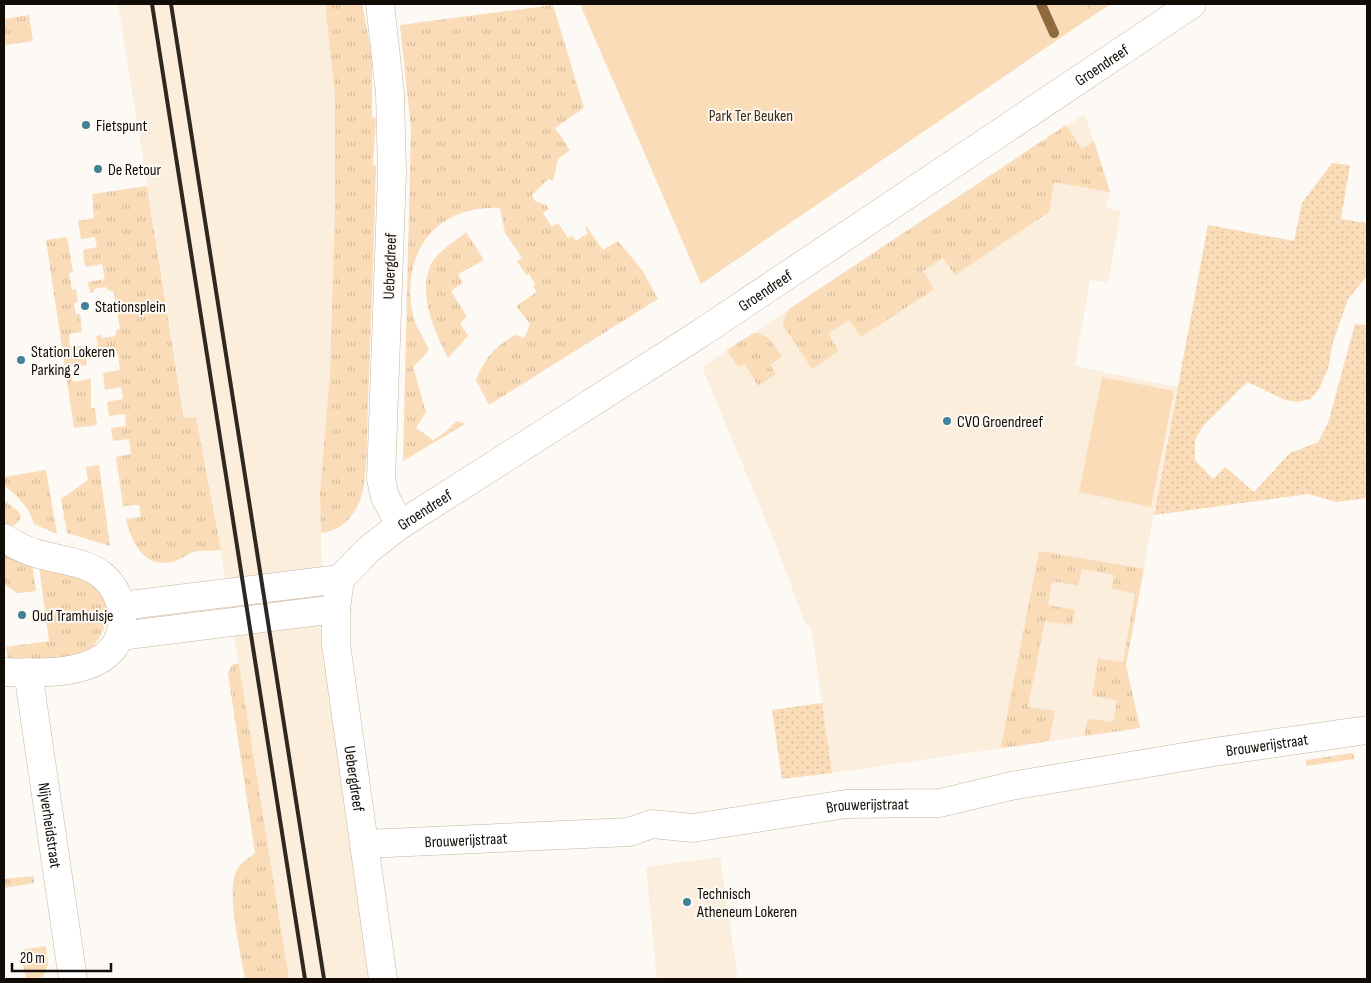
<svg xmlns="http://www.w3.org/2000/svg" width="1371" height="983" viewBox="0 0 1371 983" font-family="'Sofia Sans Condensed',sans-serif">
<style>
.built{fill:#fceedd}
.grass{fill:url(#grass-tufts)}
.park{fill:#fadcb9}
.garden{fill:url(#garden-dots)}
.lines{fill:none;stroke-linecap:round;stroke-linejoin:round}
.stream{stroke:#8e6a3c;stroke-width:10}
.minor-casing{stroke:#c6b5a0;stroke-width:29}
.tertiary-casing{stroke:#c6b5a0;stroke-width:29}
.minor{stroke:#fff;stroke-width:28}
.tertiary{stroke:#fff;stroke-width:28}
.rail{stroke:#2d2822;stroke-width:4}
.poi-dot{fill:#428196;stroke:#fdf9f5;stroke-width:2}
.labels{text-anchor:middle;stroke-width:4;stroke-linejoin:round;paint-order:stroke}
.street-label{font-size:16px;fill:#120c06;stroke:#fdf9f5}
.park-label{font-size:16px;fill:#402b0f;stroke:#fdf9f5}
.poi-label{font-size:16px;fill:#120c06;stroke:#fdf9f5;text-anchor:start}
</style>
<defs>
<pattern id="grass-tufts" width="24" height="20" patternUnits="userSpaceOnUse" patternTransform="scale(1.25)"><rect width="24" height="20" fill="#fadcb9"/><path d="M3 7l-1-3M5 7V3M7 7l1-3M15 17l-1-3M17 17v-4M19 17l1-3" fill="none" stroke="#d5bc9e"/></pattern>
<pattern id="garden-dots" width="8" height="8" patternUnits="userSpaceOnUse" patternTransform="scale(1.25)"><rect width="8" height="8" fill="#fadcb9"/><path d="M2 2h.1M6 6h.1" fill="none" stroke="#d5bc9e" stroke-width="1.8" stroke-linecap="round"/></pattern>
</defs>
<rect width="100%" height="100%" fill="#fdf9f5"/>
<g class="built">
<polygon points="118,4 325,4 335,95 335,205 330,372 320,493 322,578 326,656 372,979 289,979 214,510 196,418 185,418"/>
<polygon points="1085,114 1110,192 1106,208 1121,211 1108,283 1090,280 1075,366 1177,387 1126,665 1140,728 832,773 811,626 806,625 774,540 702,367"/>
<polygon points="720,857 738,979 657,979 646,867"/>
</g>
<g class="grass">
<path d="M325,4H362L372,56V117L376,118L373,165L376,166C374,244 371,323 368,402C367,426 368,480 360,501C353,518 340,531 321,533L320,493L330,372L335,205V95Z"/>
<polygon points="1085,4 1111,4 1091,17"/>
<path d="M553,5L584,108L555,128L570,150L558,159L553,181L548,179L532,195L535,201L546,205L549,209L543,213L552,227L558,223L568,238L572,236L576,241L588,233L585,227L586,226L603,250L618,241L642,270L658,299L489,405L476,380C484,359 495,346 515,335L524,338L530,324L516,306L537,292L533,286L535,284L529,274L526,275L517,261L522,258L505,233L500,208C434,205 398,256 414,319C417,329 425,340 429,350L413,367L426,412L416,428L433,440L444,433L457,421L465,424L403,461L411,129L400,25Z"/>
<polygon points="29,15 33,41 4,45 4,19"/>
<polygon points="1066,125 1082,149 1094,141 1110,192 1054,182 1049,212 955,275 943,258 923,271 934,289 861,337 849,320 828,334 839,351 812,369 783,325 783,322 789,309"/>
<path d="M147,186L184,418L196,417L221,550C212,551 201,550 193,552C186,555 180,560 172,562C143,568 131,541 126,519L141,517L139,505L123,506L116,457L131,454L129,439L113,441L111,428L126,426L125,414L109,416L107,402L123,399L121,387L105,390L103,373L120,370L118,354L100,356L96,336L101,335L102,338L115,336L117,330L120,329L114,292L108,290L106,287L94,289V292L90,293L88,282L105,279L102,264L85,267L83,250L97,247L95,237L81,239L78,221L94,218L92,194Z"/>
<path d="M466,232L484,260L458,274L463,283L451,291L467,317L460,323L468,336L448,358C435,331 417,295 431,264C437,252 456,241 466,232Z"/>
<polygon points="67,237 73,272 69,273 72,290 76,289 78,302 74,303 76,314 80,314 82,332 69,334 70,347 84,346 87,365 70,368 73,382 91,379 91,408 95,408 97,425 74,428 46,240"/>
<polygon points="758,333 768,338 782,356 770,365 776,374 758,386 745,364 738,367 727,350 752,334"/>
<polygon points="99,465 110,546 67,533 61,499 88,480 86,467"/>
<path d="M46,470L57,534L34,524C29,506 17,497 4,485V477Z"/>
<polygon points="4,500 19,512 21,518 14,526 4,524"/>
<polygon points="4,551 32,563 36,591 17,593 4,584"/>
<polygon points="1039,551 1144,569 1126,665 1140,728 1084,736 1088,719 1113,722 1117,700 1092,696 1098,658 1123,662 1135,593 1112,589 1114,575 1082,569 1078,586 1052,581 1048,605 1075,610 1072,625 1045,621 1028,707 1055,711 1049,741 1004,748 1001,747"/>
<path d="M39,566C59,570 81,572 96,587C119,611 101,654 70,659C51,663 28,659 8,659L6,647L49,641Z"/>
<path d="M233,664H239L289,979H245C241,955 226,893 236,872C239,864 249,858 255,853L228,673Z"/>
<polygon points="1353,753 1354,759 1306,766 1306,760"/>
<polygon points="34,876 34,883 4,888 4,879"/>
<polygon points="46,946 48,964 43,977 26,979 21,950"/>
</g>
<g class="park">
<polygon points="580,4 1085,4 1091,17 701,284"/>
<polygon points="1102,377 1174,391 1151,507 1079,492"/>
</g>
<g class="garden">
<polygon points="1332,163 1350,165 1341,219 1367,223 1367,276 1348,299 1333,342 1328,369 1319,389 1311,399 1298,402 1285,400 1247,382 1203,426 1195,440 1195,460 1213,479 1225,467 1254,492 1290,453 1318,442 1328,423 1355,324 1367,325 1367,498 1337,502 1308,494 1154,515 1208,225 1294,241 1302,203"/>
<polygon points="822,703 832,773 782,779 772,710"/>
</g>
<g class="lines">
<polyline class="stream" points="1041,4 1054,33"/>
<g class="minor-casing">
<g id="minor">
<polyline points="380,4 390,93 392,173 381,479 385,497 400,525"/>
<path id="s1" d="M336,609V644L383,979"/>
<path id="s2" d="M28,672L73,979"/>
<path id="s3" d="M365,844L629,832L652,824L693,828L846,804L940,803L1011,786L1214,752L1367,730"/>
</g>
</g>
<g class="tertiary-casing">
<g id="tertiary">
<path d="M4,538C16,546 32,553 46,556C65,561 88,563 103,576C116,587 121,601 122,617C124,678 46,673 4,672"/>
<path id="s4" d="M340,579L369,549L400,525L701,333L1192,4"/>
<polyline points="121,606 340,579"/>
<polyline points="120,636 336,609 340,579"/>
</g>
</g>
<use href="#minor" class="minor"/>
<use href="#tertiary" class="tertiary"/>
<g class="rail">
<polyline points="152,4 305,979"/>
<polyline points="171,4 324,979"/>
</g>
</g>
<g class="poi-dot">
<circle cx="86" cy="125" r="5"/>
<circle cx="98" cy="169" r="5"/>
<circle cx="85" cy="306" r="5"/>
<circle cx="21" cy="360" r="5"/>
<circle cx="947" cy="421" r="5"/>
<circle cx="22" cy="615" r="5"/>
<circle cx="687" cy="902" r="5"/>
</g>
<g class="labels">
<g class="street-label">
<text dy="6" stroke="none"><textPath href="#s4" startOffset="920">Groendreef</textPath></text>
<text transform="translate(389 266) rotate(-88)" y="6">Uebergdreef</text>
<text dy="6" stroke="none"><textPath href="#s4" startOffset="515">Groendreef</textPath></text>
<text dy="6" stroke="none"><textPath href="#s4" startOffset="110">Groendreef</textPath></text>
<text dy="6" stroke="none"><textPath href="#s3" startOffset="911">Brouwerijstraat</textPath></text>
<text dy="6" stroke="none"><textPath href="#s1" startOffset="171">Uebergdreef</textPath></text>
<text dy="6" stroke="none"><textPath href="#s3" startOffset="506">Brouwerijstraat</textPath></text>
<text dy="6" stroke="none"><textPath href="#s2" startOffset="155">Nijverheidstraat</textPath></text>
<text dy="6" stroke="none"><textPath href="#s3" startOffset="101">Brouwerijstraat</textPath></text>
</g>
<g class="park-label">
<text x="751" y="121">Park Ter Beuken</text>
</g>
<g class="poi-label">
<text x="96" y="131">Fietspunt</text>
<text x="108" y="175">De Retour</text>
<text x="95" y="312">Stationsplein</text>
<text x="31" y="357">Station Lokeren<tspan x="31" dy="18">Parking 2</tspan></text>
<text x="957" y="427">CVO Groendreef</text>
<text x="32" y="621">Oud Tramhuisje</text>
<text x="697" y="899">Technisch<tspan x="697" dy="18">Atheneum Lokeren</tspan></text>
</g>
</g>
<rect width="1371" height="983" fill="none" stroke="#120c06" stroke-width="10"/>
<path d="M12 963v8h99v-8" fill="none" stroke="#120c06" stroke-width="2.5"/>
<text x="20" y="963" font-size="15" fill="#120c06" stroke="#fdf9f5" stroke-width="4" paint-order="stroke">20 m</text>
</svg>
